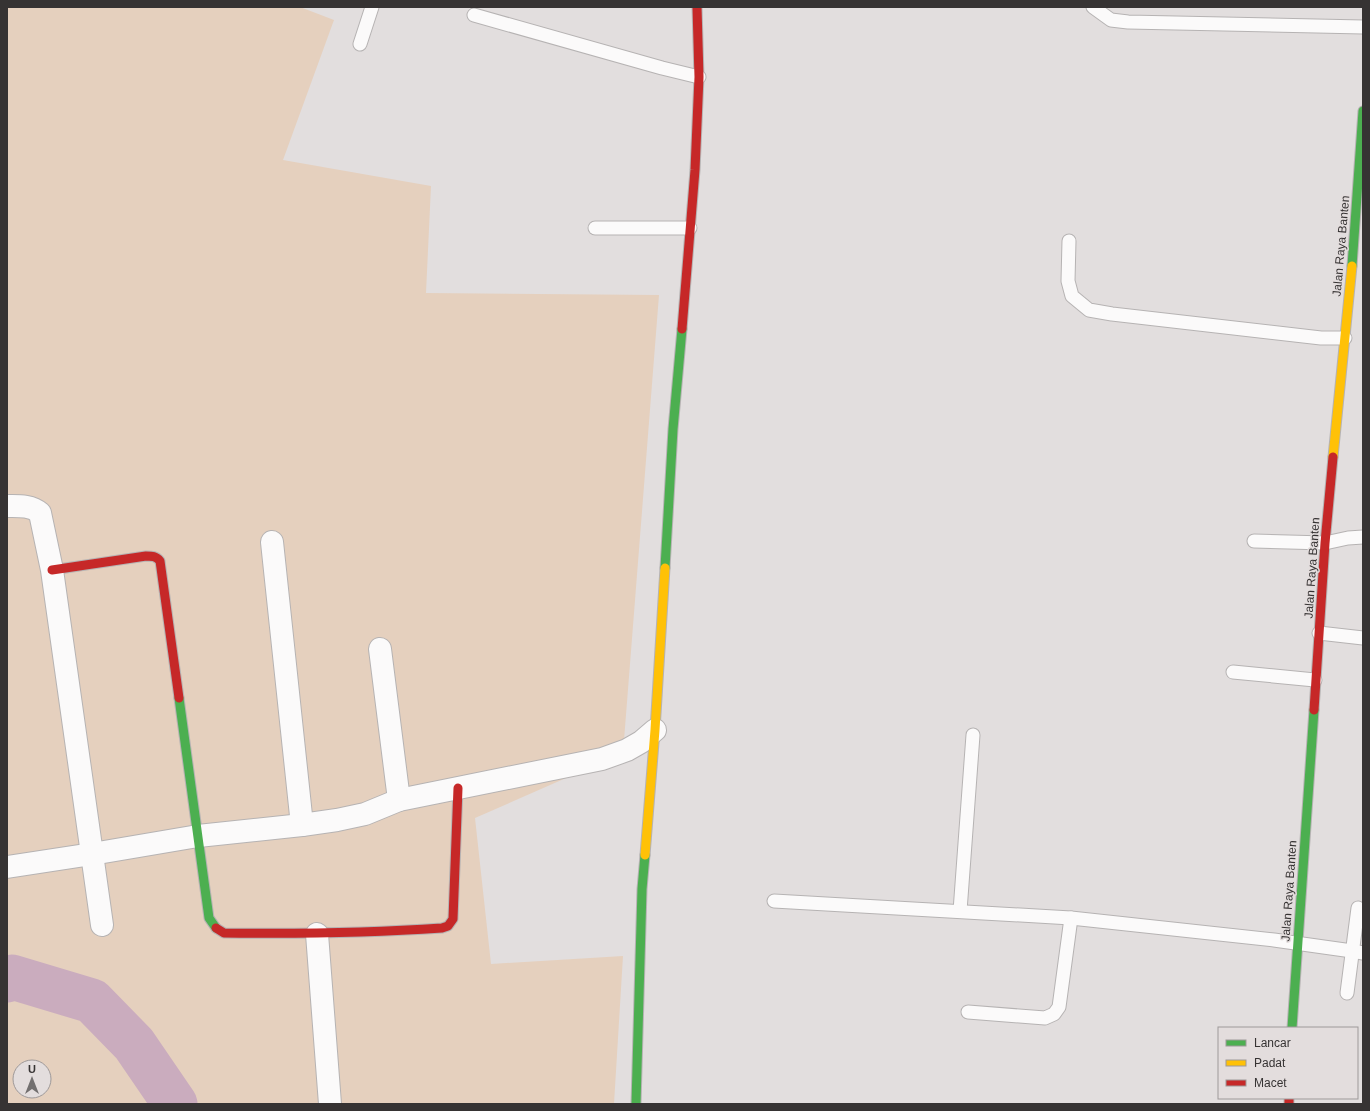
<svg xmlns="http://www.w3.org/2000/svg" width="1370" height="1111" viewBox="0 0 1370 1111" font-family="Arial,sans-serif">
<style>
.green{fill:#e5d0be;fill-rule:evenodd}
.lines{fill:none;stroke-linecap:round;stroke-linejoin:round}
.river{stroke:#caacbe;stroke-width:45}
.lane-casing{stroke:#b6b3b3;stroke-width:15}
.street-casing{stroke:#b6b3b3;stroke-width:24}
.fast-casing{stroke:#b6b3b3;stroke-width:11}
.slow-casing{stroke:#b6b3b3;stroke-width:11}
.jam-casing{stroke:#b6b3b3;stroke-width:11}
.lane{stroke:#fbfafa;stroke-width:13}
.street{stroke:#fbfafa;stroke-width:22}
.fast{stroke:#4caf50;stroke-width:9}
.slow{stroke:#ffc107;stroke-width:9}
.jam{stroke:#c62828;stroke-width:9}
.labels{text-anchor:middle;stroke-width:3;stroke-linejoin:round;paint-order:stroke}
.street-label{font-size:12px;fill:#363333;stroke:#e3dddd}
</style>
<rect width="100%" height="100%" fill="#e2dede"/>
<path class="green" d="M7,7H300L334,20L283,160L431,186L426,293L659,295L623,753L475,818L491,964L623,956L614,1104H7ZM20,1067H44V1091H20Z"/>
<g class="lines">
<polyline class="river" points="7,980 12,977 92,1001 134,1044 175,1104"/>
<g class="lane-casing">
<g id="lane">
<polyline points="1093,7 1111,20 1128,22 1363,27"/>
<polyline points="474,15 662,68 699,77"/>
<polyline points="360,44 372,7"/>
<polyline points="595,228 690,228"/>
<polyline points="1069,241 1068,281 1072,296 1089,310 1112,314 1321,338 1345,338"/>
<polyline points="1254,541 1325,543 1348,538 1363,537"/>
<polyline points="1319,633 1363,638"/>
<polyline points="1233,672 1315,680"/>
<polyline points="774,901 1071,918 1274,940 1352,951 1363,953"/>
<polyline points="960,911 973,735"/>
<polyline points="1347,993 1358,908"/>
<polyline points="968,1012 1045,1018 1054,1014 1059,1007 1071,918"/>
</g>
</g>
<g class="street-casing">
<g id="street">
<path d="M7,506C18,506 31,505 40,513L52,570L102,925"/>
<polyline points="272,542 302,825"/>
<polyline points="380,649 399,800"/>
<polyline points="7,867 92,854 198,836 302,825 337,820 365,814 399,800 602,759 627,750 641,742 655,730"/>
<polyline points="317,934 330,1104"/>
</g>
</g>
<g class="fast-casing">
<g id="fast">
<polyline points="1352,266 1363,111"/>
<polyline points="665,568 673,429 682,329"/>
<polyline points="179,698 209,918 216,928"/>
<polyline points="1292,1028 1314,710"/>
<polyline points="636,1104 642,889 645,855"/>
</g>
</g>
<g class="slow-casing">
<g id="slow">
<polyline points="1333,457 1352,266"/>
<polyline points="645,855 655,730 665,568"/>
</g>
</g>
<g class="jam-casing">
<g id="jam">
<polyline points="682,329 695,170 699,77 697,7"/>
<path d="M52,570L146,556C152,556 156,556 160,561L179,698"/>
<polyline points="1314,710 1325,543 1333,457"/>
<path d="M216,928L224,933C297,934 369,933 442,928L448,926L453,919L458,788"/>
<polyline points="1289,1098 1289,1104"/>
</g>
</g>
<use href="#lane" class="lane"/>
<use href="#street" class="street"/>
<use href="#fast" class="fast"/>
<use href="#slow" class="slow"/>
<use href="#jam" class="jam"/>
</g>
<g class="labels">
<g class="street-label">
<text transform="translate(1341 246) rotate(-85)" y="4">Jalan Raya Banten</text>
<text transform="translate(1312 568) rotate(-86)" y="4">Jalan Raya Banten</text>
<text transform="translate(1289 891) rotate(-86)" y="4">Jalan Raya Banten</text>
</g>
</g>
<rect width="1370" height="1111" fill="none" stroke="#363333" stroke-width="16"/>
<rect x="1218" y="1027" width="140" height="72" fill="#e3dddd" stroke="#9e9999"/>
<rect x="1226" y="1040" width="20" height="6" fill="#4caf50" stroke="#9e9999"/>
<text x="1254" y="1047" font-size="12" fill="#363333">Lancar</text>
<rect x="1226" y="1060" width="20" height="6" fill="#ffc107" stroke="#9e9999"/>
<text x="1254" y="1067" font-size="12" fill="#363333">Padat</text>
<rect x="1226" y="1080" width="20" height="6" fill="#c62828" stroke="#9e9999"/>
<text x="1254" y="1087" font-size="12" fill="#363333">Macet</text>
<g transform="translate(32 1079)"><circle r="19" fill="#e3dddd" stroke="#9e9999"/>
<path d="M0-3L7 15L0 10L-7 15Z" fill="#726f6f"/>
<text y="-6" font-size="11" font-weight="bold" text-anchor="middle" fill="#363333">U</text>
</g>
</svg>
